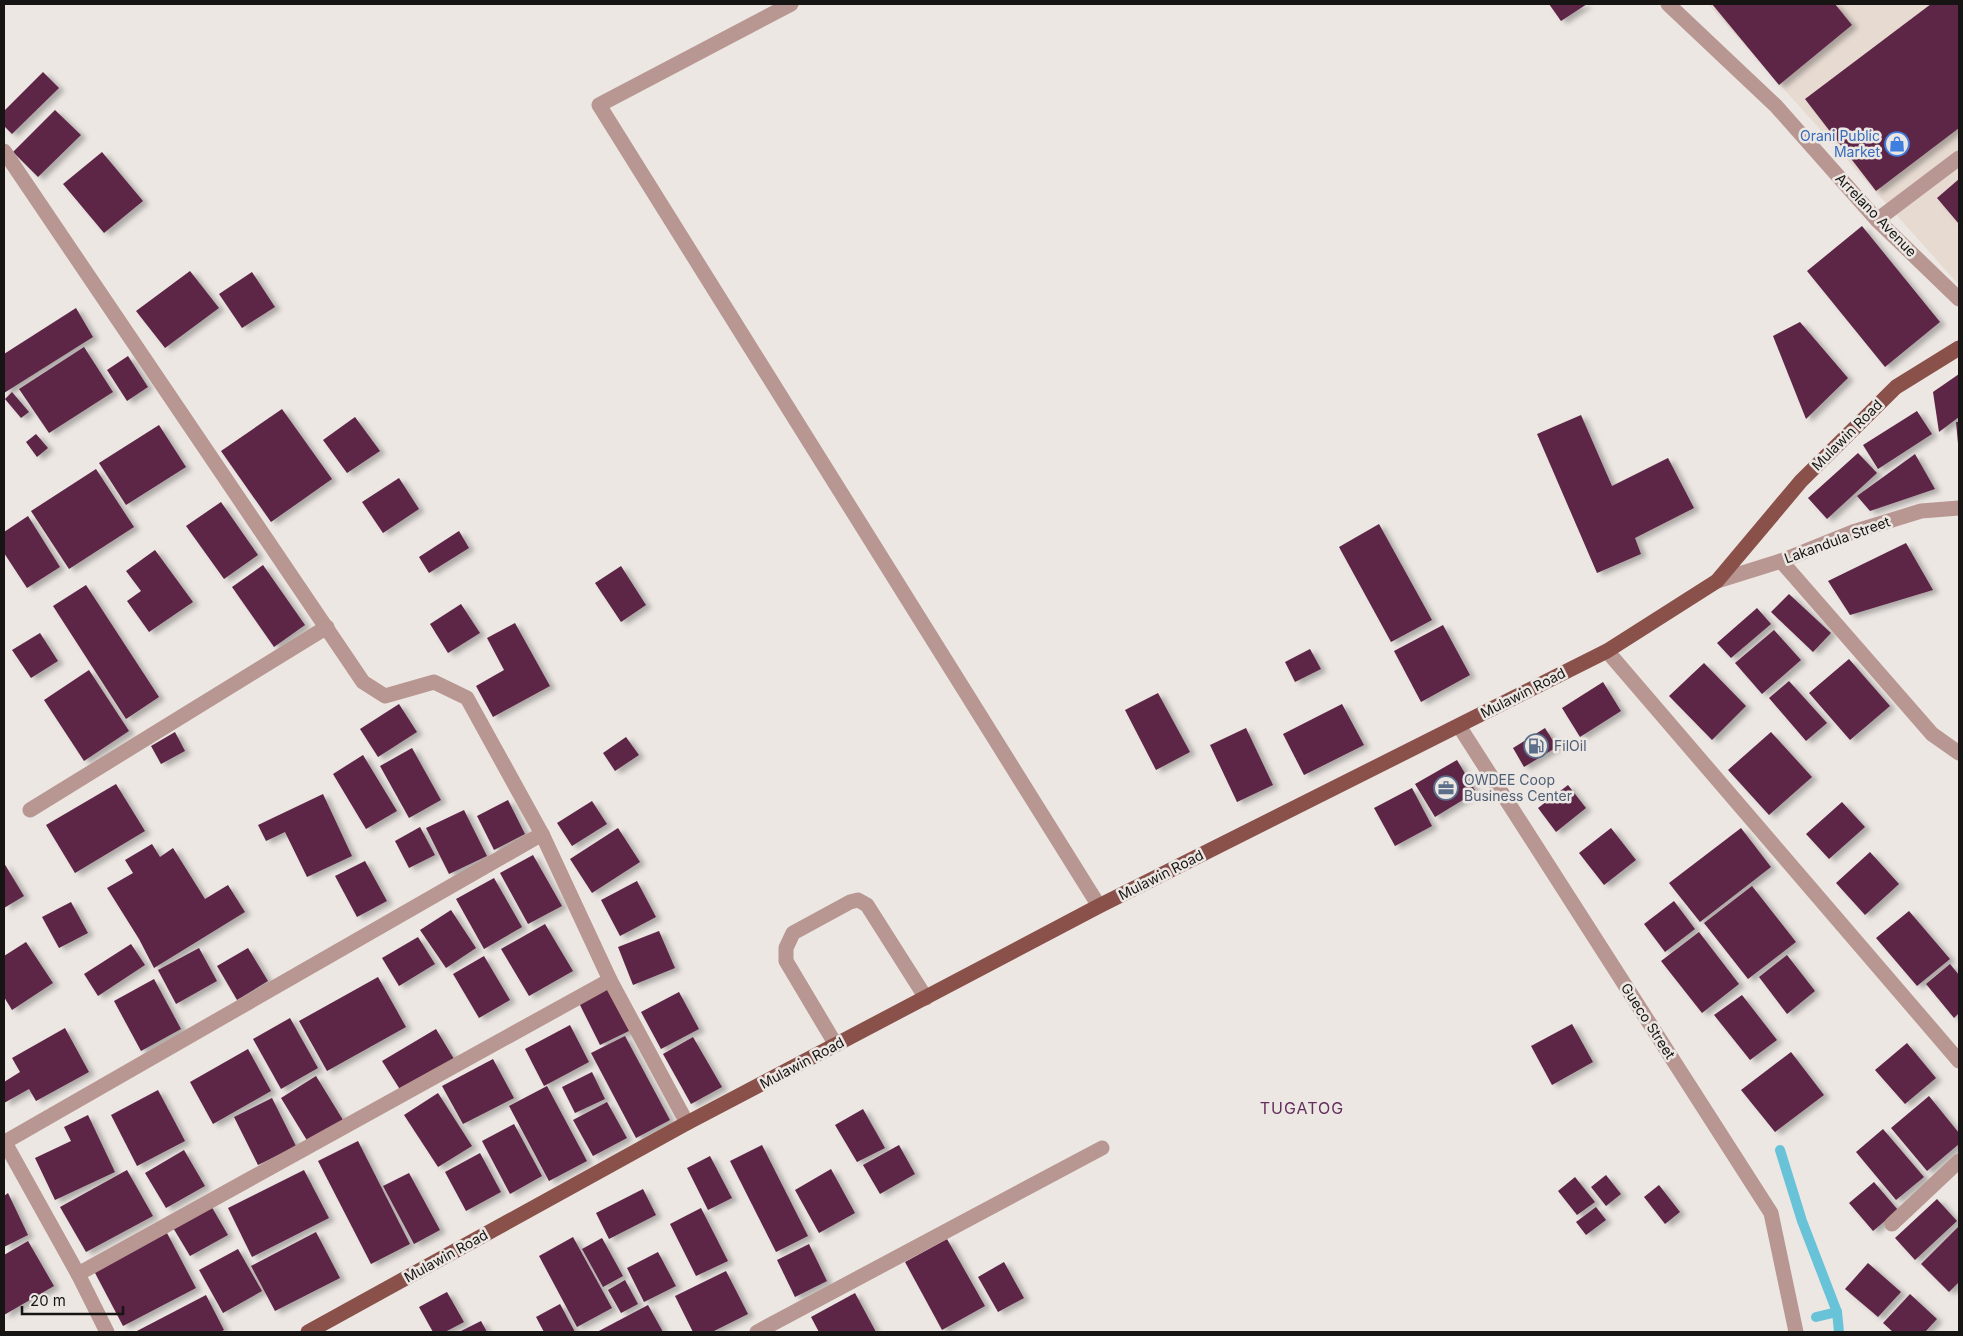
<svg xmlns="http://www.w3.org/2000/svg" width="1963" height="1336" viewBox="0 0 1963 1336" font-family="Inter,sans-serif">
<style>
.built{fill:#e6dad1}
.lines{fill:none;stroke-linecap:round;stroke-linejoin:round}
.stream{stroke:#68c3d8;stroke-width:10}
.building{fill:#5d2546;filter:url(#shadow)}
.minor{stroke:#b89691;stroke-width:15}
.major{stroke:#8a514a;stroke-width:15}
.labels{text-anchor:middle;stroke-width:5;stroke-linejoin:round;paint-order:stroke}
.shop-label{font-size:14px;fill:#366cbe;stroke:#ece7e3;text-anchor:end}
.street-label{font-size:14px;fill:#171513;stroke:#ece7e3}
.service-label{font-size:14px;fill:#4e5e75;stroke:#ece7e3;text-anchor:start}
.quarter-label{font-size:16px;letter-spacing:1px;fill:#642e5c;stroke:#ece7e3}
</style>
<defs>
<filter id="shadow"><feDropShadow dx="5.5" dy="3" stdDeviation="2.5" flood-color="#0004"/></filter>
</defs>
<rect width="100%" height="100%" fill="#ece7e3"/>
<polygon class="built" points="1708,4 1959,4 1959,285"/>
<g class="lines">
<g class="stream">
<polyline points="1780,1150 1802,1221 1837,1312 1839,1332"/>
<polyline points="1816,1317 1837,1312"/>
</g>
</g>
<g class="building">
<polygon points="1549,4 1587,4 1561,21"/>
<polygon points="1712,4 1835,4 1852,25 1779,85"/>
<polygon points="1931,4 1959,4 1959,128 1876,191 1805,99"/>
<polygon points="43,72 59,88 12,134 4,126 4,111"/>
<polygon points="55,110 81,135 38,177 13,152"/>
<polygon points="102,152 143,201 104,233 63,184"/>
<polygon points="1959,179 1959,224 1937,198"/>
<polygon points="1862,226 1940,322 1885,367 1807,271"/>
<polygon points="190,271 219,308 165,348 136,311"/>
<polygon points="252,272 275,307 242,328 219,294"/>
<polygon points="76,308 93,337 4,393 4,354"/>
<polygon points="1800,322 1848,378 1806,419 1773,336"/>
<polygon points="84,347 113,392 49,433 19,389"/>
<polygon points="128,356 148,387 127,401 107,370"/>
<polygon points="1959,374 1959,417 1939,432 1933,392"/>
<polygon points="12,392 29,412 21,418 5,399"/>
<polygon points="282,409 332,479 271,522 221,451"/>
<polygon points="1917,411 1932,434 1878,469 1863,445"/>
<polygon points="1581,415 1612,486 1668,458 1694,508 1635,538 1641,554 1597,573 1537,434"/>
<polygon points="355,417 380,451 347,473 323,440"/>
<polygon points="1956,422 1959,422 1959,443 1958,443"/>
<polygon points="159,425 186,467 126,505 99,463"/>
<polygon points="36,434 48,448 37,457 26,442"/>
<polygon points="1858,453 1877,473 1827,519 1808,498"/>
<polygon points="1915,454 1935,489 1870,511 1857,496"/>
<polygon points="96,469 134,527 69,569 31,511"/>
<polygon points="399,478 419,509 383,533 362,502"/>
<polygon points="221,502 258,555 224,579 186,526"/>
<polygon points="28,516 60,567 27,588 4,553 4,532"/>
<polygon points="1379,524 1432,620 1391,642 1339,547"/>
<polygon points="459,531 469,548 429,573 419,557"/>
<polygon points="1906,543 1933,590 1850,615 1828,581"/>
<polygon points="155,550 193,602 149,632 127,601 141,591 126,571"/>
<polygon points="263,565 305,625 274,647 232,587"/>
<polygon points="621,566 646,605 621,622 595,583"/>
<polygon points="86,585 159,697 126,719 53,606"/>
<polygon points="1789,594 1831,633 1813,652 1771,612"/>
<polygon points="461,604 480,633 448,653 430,624"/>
<polygon points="1757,608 1771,624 1731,658 1717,643"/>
<polygon points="515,623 550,686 493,717 476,686 504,670 487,638"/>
<polygon points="1443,625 1470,675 1421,702 1394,651"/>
<polygon points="1774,630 1801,660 1762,694 1735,663"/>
<polygon points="40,633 58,661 31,678 12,650"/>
<polygon points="1310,649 1321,669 1295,682 1285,662"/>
<polygon points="1849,659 1890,706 1850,740 1809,693"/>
<polygon points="1704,663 1746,706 1712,740 1669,696"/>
<polygon points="89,670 129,731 84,761 44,700"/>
<polygon points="1789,681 1827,723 1806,741 1769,698"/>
<polygon points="1603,682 1621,711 1580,737 1562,708"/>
<polygon points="1158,693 1190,752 1156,770 1125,710"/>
<polygon points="399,704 417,732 378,757 360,729"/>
<polygon points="1342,704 1364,745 1304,775 1283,734"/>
<polygon points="1246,728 1273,785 1237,802 1210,745"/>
<polygon points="1545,728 1557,747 1524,767 1513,748"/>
<polygon points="175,732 185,751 161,764 151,746"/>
<polygon points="1771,732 1812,777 1769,815 1728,770"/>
<polygon points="626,737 639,755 615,771 603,753"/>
<polygon points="412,748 441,800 409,818 380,766"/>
<polygon points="363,755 397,811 366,829 333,774"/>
<polygon points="1457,760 1476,792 1435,817 1415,784"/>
<polygon points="116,784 145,831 75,873 46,825"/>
<polygon points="1568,785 1586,808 1556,832 1538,808"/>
<polygon points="1412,788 1432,826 1395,846 1374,808"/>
<polygon points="323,794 352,856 307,877 285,832 266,841 258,825"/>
<polygon points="508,800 525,834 494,850 477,816"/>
<polygon points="592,801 607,824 572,846 557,823"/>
<polygon points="1842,802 1865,827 1829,859 1806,834"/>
<polygon points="464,810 487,856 449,874 426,828"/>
<polygon points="420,827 435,855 409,868 395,841"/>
<polygon points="618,828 640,862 592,893 570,859"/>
<polygon points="1611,828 1636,860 1604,885 1579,853"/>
<polygon points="1741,828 1771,867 1700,922 1669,883"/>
<polygon points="152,844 160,857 173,848 205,899 228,885 245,912 154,968 139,939 107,888 133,873 125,860"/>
<polygon points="1870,852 1899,884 1865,915 1836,883"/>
<polygon points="533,855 562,906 528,924 500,873"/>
<polygon points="365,861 387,901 357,917 335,876"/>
<polygon points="4,863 24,896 4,908"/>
<polygon points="494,878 522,927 484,949 456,899"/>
<polygon points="637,881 656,917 620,936 601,900"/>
<polygon points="1752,886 1796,942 1748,979 1704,923"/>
<polygon points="1674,901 1695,929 1665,952 1644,924"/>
<polygon points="71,902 88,933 59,948 42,917"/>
<polygon points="451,910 476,948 446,968 420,930"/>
<polygon points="1909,911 1950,959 1917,986 1876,938"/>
<polygon points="545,924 573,971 529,996 501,949"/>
<polygon points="659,931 675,968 633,985 618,947"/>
<polygon points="1699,932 1739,984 1702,1013 1661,961"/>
<polygon points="418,937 435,964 399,986 382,958"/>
<polygon points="26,942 53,983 12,1010 4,997 4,956"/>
<polygon points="131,944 145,965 98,996 84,974"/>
<polygon points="199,948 217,981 176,1004 158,970"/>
<polygon points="248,948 268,981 237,1000 217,966"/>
<polygon points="1787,955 1815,991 1787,1014 1759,977"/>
<polygon points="484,956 510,1000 479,1018 453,974"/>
<polygon points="1950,964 1959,975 1959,1013 1954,1018 1926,984"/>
<polygon points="378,977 406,1027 327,1071 299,1021"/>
<polygon points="154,979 181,1029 141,1051 114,1001"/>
<polygon points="609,986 631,1030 600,1045 578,1001"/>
<polygon points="679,992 699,1029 661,1049 641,1012"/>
<polygon points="1742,995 1777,1040 1750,1060 1714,1015"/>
<polygon points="290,1018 318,1068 281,1089 253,1039"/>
<polygon points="1572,1024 1593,1062 1552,1085 1531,1046"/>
<polygon points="570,1025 589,1062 544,1086 525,1049"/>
<polygon points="65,1028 89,1072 36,1101 29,1089 4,1103 4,1082 20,1072 12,1058"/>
<polygon points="436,1029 454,1059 401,1091 382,1061"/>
<polygon points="625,1036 670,1120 636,1138 591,1053"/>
<polygon points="693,1037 722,1087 691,1104 663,1054"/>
<polygon points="1907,1043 1936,1078 1905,1104 1875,1070"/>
<polygon points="248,1049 271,1091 213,1124 190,1082"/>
<polygon points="1791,1052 1824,1095 1775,1132 1741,1090"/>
<polygon points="493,1059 514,1098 463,1124 442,1086"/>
<polygon points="592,1072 605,1099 575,1113 562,1087"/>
<polygon points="316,1076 343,1120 308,1142 281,1098"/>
<polygon points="547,1086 587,1161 549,1181 509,1106"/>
<polygon points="158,1090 185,1141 137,1166 111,1115"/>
<polygon points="438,1093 472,1146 438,1167 404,1115"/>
<polygon points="1929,1096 1959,1133 1959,1144 1927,1171 1891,1128"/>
<polygon points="272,1098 296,1146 258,1165 234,1117"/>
<polygon points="607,1102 627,1138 593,1156 573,1120"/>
<polygon points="863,1109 885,1148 857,1162 835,1125"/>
<polygon points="88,1115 115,1172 55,1200 35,1158 71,1141 64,1127"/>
<polygon points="514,1124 542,1176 510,1194 482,1141"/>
<polygon points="1883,1129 1924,1177 1896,1200 1856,1152"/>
<polygon points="358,1141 410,1244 371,1264 318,1161"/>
<polygon points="762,1145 808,1236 776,1252 730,1161"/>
<polygon points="899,1145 915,1174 880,1194 863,1165"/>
<polygon points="184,1150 205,1186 166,1208 145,1173"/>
<polygon points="480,1153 501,1192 466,1211 445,1172"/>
<polygon points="710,1156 732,1198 708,1210 687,1168"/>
<polygon points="831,1169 855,1213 819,1233 795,1190"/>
<polygon points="127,1170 153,1216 86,1252 60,1207"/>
<polygon points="304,1170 329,1218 252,1257 228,1208"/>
<polygon points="409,1173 440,1230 414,1244 383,1186"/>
<polygon points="1606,1175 1621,1194 1606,1206 1591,1187"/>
<polygon points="1575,1177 1595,1202 1577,1215 1558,1191"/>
<polygon points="1874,1182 1898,1210 1873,1231 1849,1203"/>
<polygon points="1659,1185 1680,1212 1665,1224 1644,1197"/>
<polygon points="643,1189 656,1215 609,1239 596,1213"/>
<polygon points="8,1193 28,1235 4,1247 4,1196"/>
<polygon points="1937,1199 1957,1221 1915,1260 1895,1238"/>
<polygon points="210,1204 228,1235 190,1256 172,1226"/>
<polygon points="1596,1207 1606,1220 1586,1235 1576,1222"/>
<polygon points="701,1208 728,1261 696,1276 670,1224"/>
<polygon points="1958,1227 1959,1229 1959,1282 1949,1292 1921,1264"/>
<polygon points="316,1232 340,1278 275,1311 251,1266"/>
<polygon points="167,1233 196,1288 123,1326 94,1271"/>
<polygon points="573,1237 612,1308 577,1327 539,1256"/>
<polygon points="602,1238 623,1276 603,1287 582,1249"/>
<polygon points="947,1239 985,1306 942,1330 905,1262"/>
<polygon points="28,1241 54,1286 4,1315 4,1255"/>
<polygon points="809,1244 827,1281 795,1297 777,1260"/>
<polygon points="238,1249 262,1291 223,1313 199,1270"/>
<polygon points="658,1252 676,1286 644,1302 627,1268"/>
<polygon points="1004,1262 1024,1298 998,1312 978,1277"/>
<polygon points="1868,1263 1901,1292 1878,1317 1845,1289"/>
<polygon points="726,1271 748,1314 712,1332 693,1332 675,1296"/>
<polygon points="625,1280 638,1304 621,1313 608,1290"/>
<polygon points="447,1292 464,1322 445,1332 433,1332 419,1307"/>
<polygon points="855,1293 876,1332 819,1332 811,1317"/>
<polygon points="1910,1294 1937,1319 1925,1332 1893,1332 1883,1323"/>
<polygon points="206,1295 224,1330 220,1332 135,1332"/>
<polygon points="560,1304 575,1332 544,1332 536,1317"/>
<polygon points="648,1305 663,1332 597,1332"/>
<polygon points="481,1321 487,1332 459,1332"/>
</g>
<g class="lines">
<g class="minor">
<polyline points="791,4 599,105 1099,906"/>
<polyline points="1668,4 1776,106 1877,220 1959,299"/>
<polyline points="4,151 363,682 385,696 434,682 467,698 542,834 610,980 687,1123"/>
<polyline points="1877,220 1959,158"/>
<polyline points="1781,561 1932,734 1959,753"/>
<polyline points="1717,581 1781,561 1853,532 1921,511 1959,508"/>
<polyline points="1607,651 1959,1061"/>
<polyline points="1459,726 1771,1213 1796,1332"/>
<polyline points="30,810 327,627"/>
<polyline points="836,1045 786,961 786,948 793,933 850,902 858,900 867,905 926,998"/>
<polyline points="4,1141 78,1274 107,1332"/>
<polyline points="5,1142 542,834"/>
<polyline points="1892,1224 1959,1161"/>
<polyline points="78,1274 610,980"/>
<polyline points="757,1332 1102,1148"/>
</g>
<polyline class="major" points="308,1332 687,1123 1099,906 1607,651 1717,581 1801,481 1896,387 1959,348"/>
</g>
<defs>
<g id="shop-ring" transform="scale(1.25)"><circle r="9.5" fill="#ece7e3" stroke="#3f7fe0" stroke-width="1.5"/><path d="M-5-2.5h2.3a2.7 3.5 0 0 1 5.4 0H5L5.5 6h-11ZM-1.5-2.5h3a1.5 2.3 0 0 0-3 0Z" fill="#3f7fe0"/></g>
<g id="fuel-ring" transform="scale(1.25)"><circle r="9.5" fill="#ece7e3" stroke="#5c6f8a" stroke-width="1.5"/><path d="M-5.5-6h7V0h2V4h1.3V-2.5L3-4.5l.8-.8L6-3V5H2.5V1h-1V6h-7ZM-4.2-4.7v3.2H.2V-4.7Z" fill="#5c6f8a"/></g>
<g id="office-ring" transform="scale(1.25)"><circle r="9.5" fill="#ece7e3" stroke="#5c6f8a" stroke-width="1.5"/><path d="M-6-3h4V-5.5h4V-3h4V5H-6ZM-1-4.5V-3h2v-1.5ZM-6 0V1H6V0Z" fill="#5c6f8a"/></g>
</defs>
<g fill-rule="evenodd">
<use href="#shop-ring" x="1897" y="144"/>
<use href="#fuel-ring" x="1536" y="746"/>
<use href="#office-ring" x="1446" y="788"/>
</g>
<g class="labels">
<g class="shop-label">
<text x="1880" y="141">Orani Public<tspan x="1880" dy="16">Market</tspan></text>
</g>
<g class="street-label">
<text transform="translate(1876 215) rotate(46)" y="5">Arrelano Avenue</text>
<text transform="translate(1847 435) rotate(-45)" y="5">Mulawin Road</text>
<text transform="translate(1837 540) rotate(-20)" y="5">Lakandula Street</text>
<text transform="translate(1523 693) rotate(-27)" y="5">Mulawin Road</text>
<text transform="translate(1161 875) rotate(-27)" y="5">Mulawin Road</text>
<text transform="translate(1648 1021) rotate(57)" y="5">Gueco Street</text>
<text transform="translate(802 1063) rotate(-28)" y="5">Mulawin Road</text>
<text transform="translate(446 1256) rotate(-29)" y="5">Mulawin Road</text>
</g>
<g class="service-label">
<text x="1554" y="751">FilOil</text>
<text x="1464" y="785">OWDEE Coop<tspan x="1464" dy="16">Business Center</tspan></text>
</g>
<g class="quarter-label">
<text x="1302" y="1114">TUGATOG</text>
</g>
</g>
<rect width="1963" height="1336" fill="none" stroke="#171513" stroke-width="10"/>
<path d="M22 1306v8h101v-8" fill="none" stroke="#171513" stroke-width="2.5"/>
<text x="30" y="1306" font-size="15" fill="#171513" stroke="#ece7e3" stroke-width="4" paint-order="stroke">20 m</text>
</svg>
